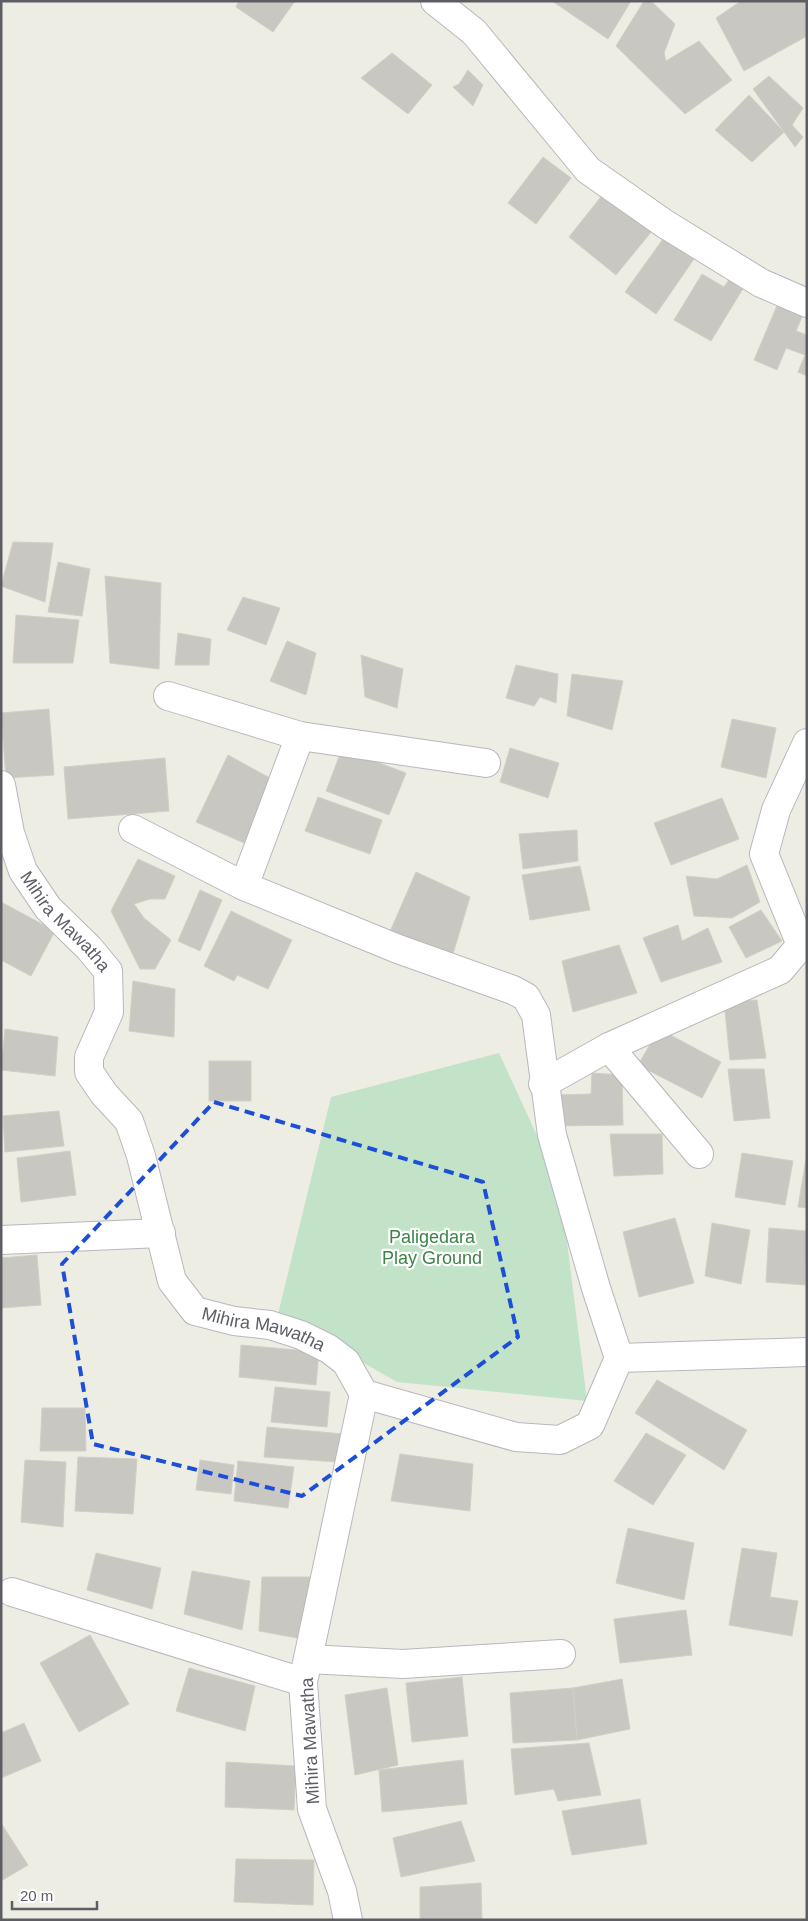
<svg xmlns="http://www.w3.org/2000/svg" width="808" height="1921" viewBox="0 0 808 1921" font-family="Arial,sans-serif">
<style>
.green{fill:#c2e3c7}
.building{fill:#c9c7c2;stroke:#d2cfc3}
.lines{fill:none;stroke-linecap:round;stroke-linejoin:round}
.minor-casing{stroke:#b7b8bd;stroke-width:30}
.minor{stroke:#fff;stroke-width:28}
.marked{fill:none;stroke:#1d4ed8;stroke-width:4;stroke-dasharray:10 6;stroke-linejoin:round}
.labels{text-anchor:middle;stroke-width:4.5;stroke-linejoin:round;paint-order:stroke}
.street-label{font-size:18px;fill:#5c5e64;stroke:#fff}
.park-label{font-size:18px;fill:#3b8348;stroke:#fff}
</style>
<rect width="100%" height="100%" fill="#eeede4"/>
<polygon class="green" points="499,1053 560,1186 587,1401 397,1382 278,1314 331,1097"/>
<g class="building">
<polygon points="239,1 295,1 273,32 236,7"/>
<polygon points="552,1 631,1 608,39"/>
<polygon points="644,1 651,1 675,24 664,53 666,61 699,41 732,80 685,114 616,46"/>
<polygon points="741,1 804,1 807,5 807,36 744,71 716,18"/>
<polygon points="392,53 432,85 408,114 361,78"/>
<polygon points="468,70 483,85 473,106 453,87 459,84"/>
<polygon points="769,76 803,108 792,125 803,137 795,147 753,89"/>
<polygon points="749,95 784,132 752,162 715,130"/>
<polygon points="543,157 571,178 536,224 508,203"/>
<polygon points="604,193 652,231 616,275 569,237"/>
<polygon points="663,239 694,259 656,314 625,292"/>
<polygon points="702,274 724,287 733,274 747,282 711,341 674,320"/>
<polygon points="779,301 804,312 796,331 807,335 807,376 798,372 805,355 786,348 777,370 754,360"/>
<polygon points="13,542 53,543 45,602 1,586"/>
<polygon points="58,562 90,569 82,616 48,612"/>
<polygon points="105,576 161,583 159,669 110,663"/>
<polygon points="243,597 280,608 266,645 227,630"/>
<polygon points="16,615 79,620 73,663 13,663"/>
<polygon points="178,633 211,639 209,665 175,665"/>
<polygon points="287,641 316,653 306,695 270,681"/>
<polygon points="361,655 403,669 397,708 365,697"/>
<polygon points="516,665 558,674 556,703 540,697 534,706 506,698"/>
<polygon points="572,674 623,681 612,730 567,716"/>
<polygon points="49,709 54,775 6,778 1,713"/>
<polygon points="732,719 776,728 766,778 721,767"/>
<polygon points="510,748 559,763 548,798 500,782"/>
<polygon points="342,749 406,773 389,815 326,791"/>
<polygon points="228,755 279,783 251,846 196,822"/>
<polygon points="165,758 169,811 68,819 64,767"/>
<polygon points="318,797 382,820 370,854 305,831"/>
<polygon points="722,798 739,839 671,865 654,823"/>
<polygon points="577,830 578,861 523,869 519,834"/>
<polygon points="138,859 175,876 165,899 150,899 134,904 144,918 171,940 155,969 140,969 111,911"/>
<polygon points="747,865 760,902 732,918 694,916 686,876 717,879"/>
<polygon points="580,866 590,910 530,920 522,875"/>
<polygon points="416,872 470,897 452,957 389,934"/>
<polygon points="200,890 222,900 200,951 178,941"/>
<polygon points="1,902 55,931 31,976 1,960"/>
<polygon points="761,910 782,941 746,958 729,927"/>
<polygon points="231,911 292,940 268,989 237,975 234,981 204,966"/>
<polygon points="678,925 682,941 708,928 722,962 661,982 643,938"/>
<polygon points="619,945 637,993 573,1012 562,961"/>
<polygon points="133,981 175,989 174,1037 129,1031"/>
<polygon points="757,1000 766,1058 730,1060 724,1002"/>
<polygon points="5,1029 58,1037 55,1076 1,1070"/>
<polygon points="659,1029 721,1062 702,1098 638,1065"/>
<rect x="209" y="1061" width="42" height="40"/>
<polygon points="728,1069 764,1069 770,1118 734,1121"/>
<polygon points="592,1073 622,1075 623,1125 553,1126 552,1095 591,1094"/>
<polygon points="59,1111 64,1146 5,1152 3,1116"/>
<polygon points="610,1134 662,1134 663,1174 614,1176"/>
<polygon points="70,1151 76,1195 21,1202 17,1158"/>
<polygon points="742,1153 793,1161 785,1205 735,1197"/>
<polygon points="807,1153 807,1208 798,1207"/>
<polygon points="675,1218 694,1283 639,1297 623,1232"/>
<polygon points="712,1223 750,1230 741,1284 705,1276"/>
<polygon points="769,1228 807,1231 805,1285 766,1282"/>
<polygon points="37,1255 41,1305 1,1308 1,1258"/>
<polygon points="241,1345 319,1352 316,1385 239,1377"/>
<polygon points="657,1380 747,1430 724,1470 635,1413"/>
<polygon points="275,1387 330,1392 327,1427 271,1422"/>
<polygon points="42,1408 85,1408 86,1451 40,1451"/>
<polygon points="267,1427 343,1434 338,1462 264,1457"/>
<polygon points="646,1433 686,1455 653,1505 614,1481"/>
<polygon points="400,1454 473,1464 470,1511 391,1501"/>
<polygon points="78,1457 137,1459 133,1514 75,1511"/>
<polygon points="25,1460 66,1462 63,1527 21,1522"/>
<polygon points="200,1460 234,1465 231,1494 196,1490"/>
<polygon points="238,1461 294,1467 288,1508 234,1501"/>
<polygon points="628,1528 694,1543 684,1600 616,1583"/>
<polygon points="742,1548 777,1553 770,1597 798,1601 792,1636 729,1625"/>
<polygon points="96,1553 161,1568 152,1609 87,1590"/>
<polygon points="192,1571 250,1581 242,1630 184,1614"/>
<polygon points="262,1577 314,1577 308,1640 259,1631"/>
<polygon points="686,1610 692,1655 620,1663 614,1619"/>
<polygon points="90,1635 129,1704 79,1732 40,1663"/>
<polygon points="189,1668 255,1686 245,1731 176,1711"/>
<polygon points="462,1677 468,1736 412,1742 406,1683"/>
<polygon points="622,1679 630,1729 577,1740 573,1688"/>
<polygon points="387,1688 398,1765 355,1775 345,1695"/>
<polygon points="573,1688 577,1740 513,1743 510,1693"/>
<polygon points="24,1723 41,1761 1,1778 1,1733"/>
<polygon points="589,1743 601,1795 558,1801 554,1789 515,1795 511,1749"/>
<polygon points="463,1760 467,1804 382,1812 379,1770"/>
<polygon points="226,1762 296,1766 294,1810 225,1807"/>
<polygon points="640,1799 647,1844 572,1855 562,1811"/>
<polygon points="461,1821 475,1861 401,1877 393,1838"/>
<polygon points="1,1823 28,1865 1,1881"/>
<polygon points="236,1859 314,1860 313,1905 234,1902"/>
<polygon points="481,1883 482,1920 420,1920 420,1887"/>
</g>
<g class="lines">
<g class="minor-casing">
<g id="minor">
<polyline points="435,1 474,32 588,170 665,224 761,283 807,303"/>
<polyline points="168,696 300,736"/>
<path id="s1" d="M1,785L10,833L23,871L48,908L89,948L108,971L109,1012L89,1057V1072L104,1094L129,1121L141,1156L172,1281L195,1311L234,1321L270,1325L301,1335L329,1349L346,1362L364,1394L303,1682L312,1809L342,1891L348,1920"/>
<polyline points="133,829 244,886 398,949 513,990 526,997 536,1015 552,1135 596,1288 619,1358 590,1425 560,1440 516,1437 364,1394"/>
<polyline points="244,886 300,736 486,763"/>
<polyline points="609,1047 699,1154"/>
<polyline points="543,1084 609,1047 780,970 801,945 764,854 776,810 807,743"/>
<polyline points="1,1240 161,1233"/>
<polyline points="619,1358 807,1352"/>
<polyline points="12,1592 303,1682"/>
<polyline points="308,1659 403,1664 561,1654"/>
</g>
</g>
<use href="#minor" class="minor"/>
</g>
<path class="marked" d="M214,1102L483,1182L518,1337L302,1496L93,1444L62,1264Z"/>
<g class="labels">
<g class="street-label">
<text dy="6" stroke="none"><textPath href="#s1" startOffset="155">Mihira Mawatha</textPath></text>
<text dy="6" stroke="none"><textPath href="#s1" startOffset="664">Mihira Mawatha</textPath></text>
<text transform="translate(310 1741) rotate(-93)" y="6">Mihira Mawatha</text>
</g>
<g class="park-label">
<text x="432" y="1243">Paligedara<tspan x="432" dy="21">Play Ground</tspan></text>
</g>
</g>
<rect width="808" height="1921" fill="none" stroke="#5c5e64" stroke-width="5"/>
<path d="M12 1901v8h85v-8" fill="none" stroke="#5c5e64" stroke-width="2.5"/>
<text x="20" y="1901" font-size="15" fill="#5c5e64" stroke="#ffffff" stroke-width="4" paint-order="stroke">20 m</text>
</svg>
